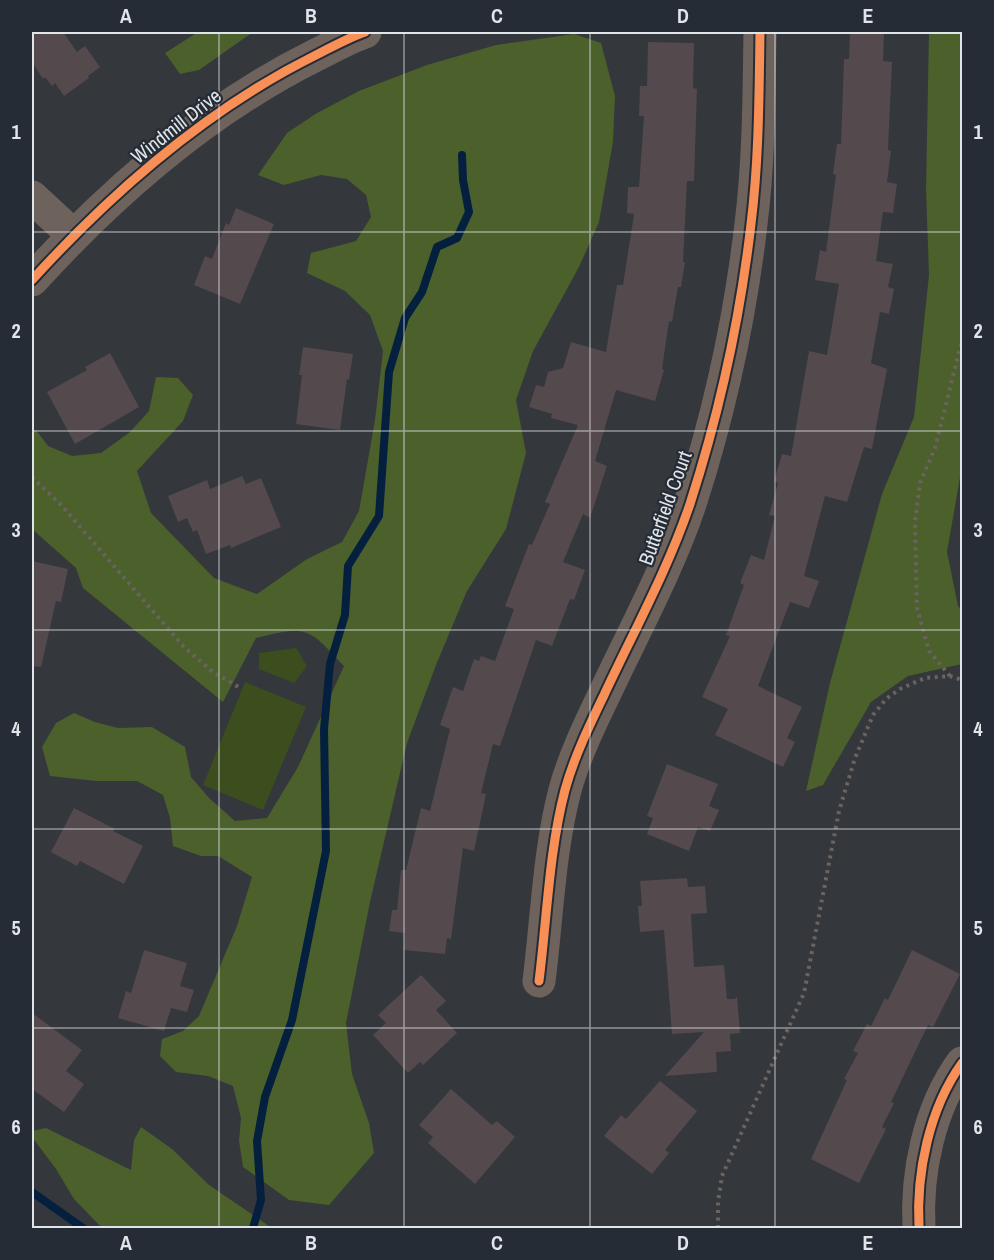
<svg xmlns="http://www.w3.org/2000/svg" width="994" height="1260" viewBox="0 0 994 1260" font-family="'Archivo Narrow',sans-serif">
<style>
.green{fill:#3c4e1e}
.forest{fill:#4b602b}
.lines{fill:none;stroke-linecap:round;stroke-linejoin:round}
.stream{stroke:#05203f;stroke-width:8}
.building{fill:#54494c}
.path{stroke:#6a6360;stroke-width:4;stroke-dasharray:3 4.5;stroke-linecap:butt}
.minor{stroke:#6e635c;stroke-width:33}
.cycleway-casing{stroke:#262c35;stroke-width:13}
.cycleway{stroke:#f78f57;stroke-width:9}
.grid{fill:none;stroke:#e0e5ea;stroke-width:1.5;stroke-opacity:0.55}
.labels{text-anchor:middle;stroke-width:4.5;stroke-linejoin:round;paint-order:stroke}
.street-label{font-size:20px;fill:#e0e5ea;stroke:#262c35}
.neatline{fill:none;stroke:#e0e5ea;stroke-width:2}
.grid-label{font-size:20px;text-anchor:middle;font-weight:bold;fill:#e0e5ea}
</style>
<rect width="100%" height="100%" fill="#34373c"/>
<g class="green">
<polygon points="296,648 307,666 294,683 259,669 259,653"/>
<polygon points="245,682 306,707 263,810 203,785"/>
</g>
<g class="forest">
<polygon points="198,32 253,32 199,70 180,74 165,53"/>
<polygon points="929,32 962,32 962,466 947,552 958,606 962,611 962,664 908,676 871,702 823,785 806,791 830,683 882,494 914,417 929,275 926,190"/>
<path d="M574,34L601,43L615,96L613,142L599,222L579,267L533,351L516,400L526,453L506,529L467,591L436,665L407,743L370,902L346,1023L352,1074L369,1123L374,1153L329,1205L289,1200L243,1167L239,1141L241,1118L233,1086L208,1076L176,1072L160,1056L162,1039L183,1031L199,1016L237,926L252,877L218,856H201L173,846L170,818L163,795L137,781H96L50,776L42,747L56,723L74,713L95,722L118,728L152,727L185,747L191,777L209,798L235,821L267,818L298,767L344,666C308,628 309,625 256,638L223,702L83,588L76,568L32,529V430H36L48,446L72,456L101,453L130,432L149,411L156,377L178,378L193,395L183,421L137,471L151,513L214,578L257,594L307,559L342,542L359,511L375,420L383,351L370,315L345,291L307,273L311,253L356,241L371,217L366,195L347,179L321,175L284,185L258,175L287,133L317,113L359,91L427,65L496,45Z"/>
<polygon points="141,1127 172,1149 209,1185 272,1228 102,1228 74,1199 56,1169 32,1137 32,1131 46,1128 131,1170 134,1140"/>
</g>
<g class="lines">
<g class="stream">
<polyline points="32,1192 83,1228"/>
<polyline points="253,1228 261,1200 257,1141 265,1097 292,1020 326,851 324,729 330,664 345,615 348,566 379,516 389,372 405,318 422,292 437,247 457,238 469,212 463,180 462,155"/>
</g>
</g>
<g class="building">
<polygon points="32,32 63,32 77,52 85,46 100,67 88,76 89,78 64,96 55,83 52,86 45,77 43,79 32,62"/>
<polygon points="850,32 884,33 883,61 892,62 888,150 891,151 887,182 897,184 893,213 883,212 876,261 893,264 888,287 894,289 889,314 880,312 871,363 887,369 872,449 864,447 847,502 825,496 804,576 819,581 809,608 790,602 758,686 802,707 787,738 795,742 783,767 715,735 728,709 702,697 730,636 726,635 744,585 740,583 751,555 764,560 775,516 769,515 778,483 774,481 782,454 791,456 809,351 827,355 839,284 815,280 820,250 826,252 836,175 833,174 837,144 841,144 844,59 849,59"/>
<polygon points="648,42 694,43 693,88 697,89 694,181 687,181 683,262 685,262 681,287 678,287 672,322 669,321 662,369 664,370 655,401 616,390 595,461 607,466 590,518 583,514 563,562 585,570 574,600 570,599 552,646 536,640 500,746 493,744 481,793 486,794 474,851 463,848 451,939 447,938 445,954 404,950 405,933 389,931 392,910 397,910 401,870 406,870 421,808 430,811 450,729 440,725 453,687 463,691 474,659 479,661 481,656 495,661 514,609 505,606 529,544 532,545 550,504 545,502 578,425 551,418 552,414 529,407 536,385 544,387 548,372 563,368 571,342 606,352 617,285 623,285 634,214 627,213 628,187 639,187 644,116 639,116 640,86 647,86"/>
<polygon points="236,208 274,224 240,304 194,285 205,256 212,259 226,223 229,225"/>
<polygon points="303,347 353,354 349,380 347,379 340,430 296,424 302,375 299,375"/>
<polygon points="110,353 139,407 75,444 47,392 87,370 85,367"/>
<polygon points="242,476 246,484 261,478 281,527 231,548 230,545 206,554 197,530 193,532 187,518 178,522 168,496 207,480 210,489"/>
<polygon points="32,561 68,569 61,602 56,601 41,667 32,666"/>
<polygon points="667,764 718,784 709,806 719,810 710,831 698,827 689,851 647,834 653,818 647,816"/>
<polygon points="74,808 115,829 113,831 143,846 124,884 80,861 77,866 51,852"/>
<polygon points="687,878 688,887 705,886 707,913 691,914 694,967 724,965 727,999 735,999 737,996 740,1033 730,1034 731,1051 716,1052 717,1072 665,1076 704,1032 672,1034 664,930 640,932 638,906 642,906 640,881"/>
<polygon points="144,950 187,963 180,986 194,990 187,1012 171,1008 164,1031 118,1018 126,991 131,993"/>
<polygon points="912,950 960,974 933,1027 928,1025 891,1102 894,1103 882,1127 886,1129 859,1183 811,1159 847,1080 844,1079 858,1053 853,1051 867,1024 871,1026 885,998 888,1000"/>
<polygon points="421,975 446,1001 436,1010 457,1033 423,1065 420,1062 408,1073 373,1035 386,1023 378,1015"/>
<polygon points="32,1013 82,1050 66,1071 84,1084 64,1112 32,1089"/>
<polygon points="660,1081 697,1111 665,1150 669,1153 652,1174 604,1136 621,1115 626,1119"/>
<polygon points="451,1089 492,1125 497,1121 515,1137 475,1184 428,1143 433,1137 419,1125"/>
</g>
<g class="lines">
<g class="path">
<polyline points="32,477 62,506 184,647 213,672 242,689"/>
<polyline points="950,676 929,651 917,608 915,522 920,483 935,448 962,340"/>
<polyline points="718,1228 718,1202 722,1176 804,993 839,811 855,758 873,715 887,698 900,689 925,678 950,676 962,680"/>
</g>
<g class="minor">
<polyline points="32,197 73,235"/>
<path d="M32,280C113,191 207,109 316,55C332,47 348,38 365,32"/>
<path d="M539,981C547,918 549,851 565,790C574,757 590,724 605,693C634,631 668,569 690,504C719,414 740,319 751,224C759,160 759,96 760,32"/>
<path d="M919,1228C916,1173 929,1109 962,1063"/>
</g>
<g class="cycleway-casing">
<g id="cycleway">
<path d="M32,280C113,191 207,109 316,55C332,47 348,38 365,32"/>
<path d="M539,981C547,918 549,851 565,790C574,757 590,724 605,693C634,631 668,569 690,504C719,414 740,319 751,224C759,160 759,96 760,32"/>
<path d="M919,1228C916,1173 929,1109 962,1063"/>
</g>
</g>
<use href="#cycleway" class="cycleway"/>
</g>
<path class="grid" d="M219,32V1228M404,32V1228M590,32V1228M775,32V1228M32,232H962M32,431H962M32,630H962M32,829H962M32,1028H962"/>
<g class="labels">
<g class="street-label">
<text transform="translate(176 126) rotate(-38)" y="7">Windmill Drive</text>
<text transform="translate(665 508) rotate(-70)" y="7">Butterfield Court</text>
</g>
</g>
<rect width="994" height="1260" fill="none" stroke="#262c35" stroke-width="66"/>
<rect x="33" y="33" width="928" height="1194" class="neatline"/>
<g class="grid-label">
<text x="126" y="23">A</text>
<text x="311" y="23">B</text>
<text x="497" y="23">C</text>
<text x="683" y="23">D</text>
<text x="868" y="23">E</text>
<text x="16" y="139">1</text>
<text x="978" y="139">1</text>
<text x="16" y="338">2</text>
<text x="978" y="338">2</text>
<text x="16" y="537">3</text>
<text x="978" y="537">3</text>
<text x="16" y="736">4</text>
<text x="978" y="736">4</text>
<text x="16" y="935">5</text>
<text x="978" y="935">5</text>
<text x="16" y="1134">6</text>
<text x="978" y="1134">6</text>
<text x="126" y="1250">A</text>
<text x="311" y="1250">B</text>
<text x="497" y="1250">C</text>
<text x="683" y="1250">D</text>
<text x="868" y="1250">E</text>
</g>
</svg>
